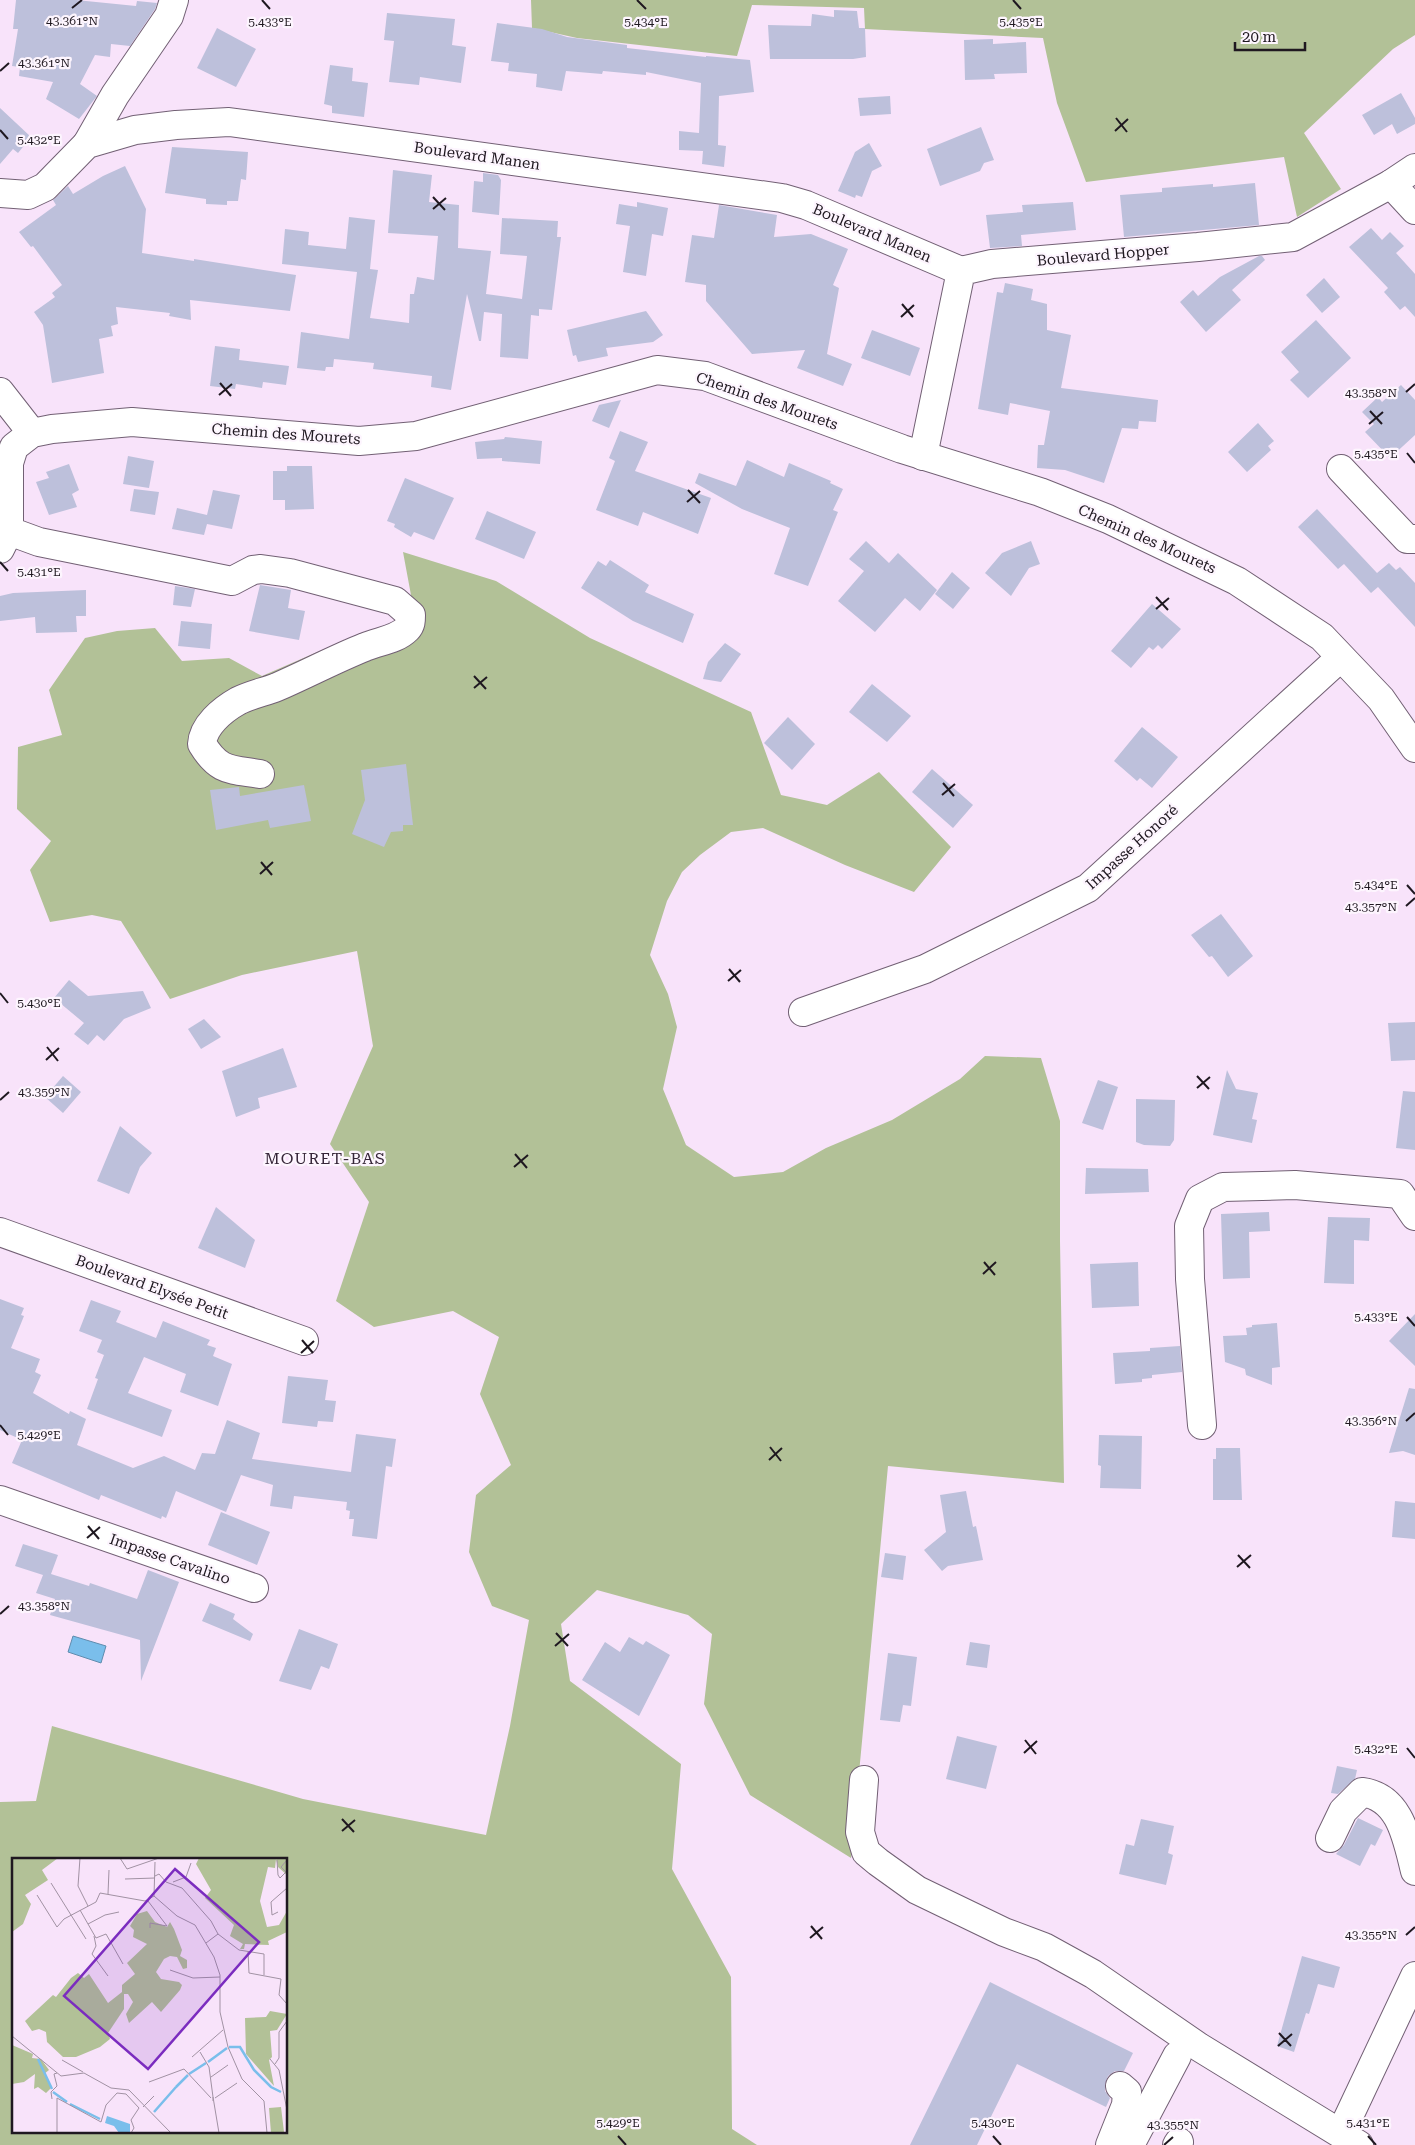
<svg xmlns="http://www.w3.org/2000/svg" width="1415" height="2145" viewBox="0 0 1415 2145" font-family="'Roboto Serif',serif">
<style>
.green{fill:#b2c197;fill-rule:evenodd}
.water{fill:#7abeeb;stroke:#5f8cae}
.building{fill:#bdc0db}
.lines{fill:none;stroke-linecap:round;stroke-linejoin:round}
.minor-casing{stroke:#726074;stroke-width:30}
.minor{stroke:#fff;stroke-width:28}
.ticks{fill:none;stroke:#1f1820;stroke-width:2}
.labels{text-anchor:middle;stroke-width:4.5;stroke-linejoin:round;paint-order:stroke}
.street-label{font-size:15px;fill:#1f1820;stroke:#fdf5fe}
.neighbourhood-label{font-size:16px;letter-spacing:1px;fill:#362638;stroke:#fdf5fe}
.inset-river{fill:none;stroke:#7abeeb;stroke-width:2.5}
.inset-road{fill:none;stroke:#a192a3;stroke-width:1}
.view{fill:#7b2cbf;fill-opacity:0.15;stroke:#7b2cbf;stroke-width:2.5}
.inset-edge{fill:none;stroke:#1f1820;stroke-width:2.5}
.ticks-label{font-size:12px;text-anchor:middle;fill:#1f1820;stroke:#fdf5fe;stroke-width:4.5;stroke-linejoin:round;paint-order:stroke}
</style>
<rect width="100%" height="100%" fill="#f8e3fa"/>
<g class="green">
<polygon points="531,0 1415,0 1415,35 1393,49 1304,133 1341,189 1297,217 1284,157 1086,182 1057,103 1043,38 865,29 864,8 752,5 737,56 577,38 532,28"/>
<path d="M403,552L496,581L590,638L751,712L781,795L827,805L879,772L951,847L914,892L845,865L763,828L731,832L700,855L682,872L667,901L650,955L668,994L677,1027L663,1089L686,1145L734,1177L783,1172L826,1148L892,1120L960,1079L985,1056L1041,1058L1060,1121V1241L1064,1483L888,1466L851,1858L750,1795L704,1704L712,1634L688,1615L597,1590L561,1624L570,1681L681,1764L672,1869L731,1977L732,2129L757,2145H0V1802L36,1801L52,1726L303,1799L486,1835L510,1726L529,1620L492,1606L469,1552L476,1495L511,1465L480,1394L499,1337L453,1311L374,1327L336,1301L369,1202L330,1144L373,1046L357,951L242,975L170,999L121,921L92,915L50,922L30,870L51,841L17,809L18,747L62,735L49,690L85,638L117,631L155,628L182,661L229,658L262,676L361,633L416,622ZM14,1859H286V2131H14Z"/>
</g>
<polygon class="water" points="73,1636 106,1646 101,1663 68,1652"/>
<g class="building">
<polygon points="16,0 76,0 136,6 137,1 157,3 155,9 130,46 111,44 110,57 95,55 80,84 97,96 79,119 46,99 53,82 19,76 20,67 12,66 18,29 13,29"/>
<polygon points="834,10 857,11 859,28 865,28 866,57 853,59 770,59 768,25 811,26 812,14 834,17"/>
<polygon points="387,13 455,19 452,45 466,47 461,83 420,77 419,85 389,82 394,41 384,40"/>
<polygon points="497,23 542,29 567,37 627,45 627,48 706,57 706,56 750,60 754,92 719,96 718,145 726,146 724,167 702,164 703,151 679,150 679,131 699,133 701,83 646,72 646,75 603,71 602,74 566,71 562,91 536,87 537,74 508,71 509,63 491,61"/>
<polygon points="217,28 256,49 236,87 197,68"/>
<polygon points="993,39 993,44 1026,42 1027,73 994,74 995,79 965,80 964,40"/>
<polygon points="330,65 353,68 352,81 368,83 364,117 332,113 332,106 324,104"/>
<polygon points="1401,93 1415,118 1415,124 1397,134 1392,124 1374,135 1362,115"/>
<polygon points="890,96 891,114 860,116 858,98"/>
<polygon points="0,108 31,137 18,153 13,149 0,164"/>
<polygon points="981,127 994,160 984,163 980,171 940,186 927,149"/>
<polygon points="869,143 882,166 872,171 862,197 856,195 855,198 838,191 855,152"/>
<polygon points="172,147 248,152 246,180 241,179 238,201 227,201 227,205 206,204 206,199 165,193"/>
<polygon points="125,166 146,209 142,253 194,261 194,259 296,275 290,311 190,300 191,320 169,316 170,313 116,307 118,324 111,326 113,336 99,339 104,373 52,383 43,325 34,312 55,297 52,293 62,285 33,246 31,247 19,232 56,205 53,200 68,186 73,194 103,176"/>
<polygon points="393,170 432,175 429,202 459,205 458,248 491,251 486,294 522,299 527,256 500,254 502,218 558,221 557,237 561,237 552,310 539,309 539,316 531,315 528,359 500,357 502,314 484,312 481,341 479,341 467,294 451,390 431,387 432,376 373,369 374,363 334,359 333,367 326,367 325,371 297,368 301,332 349,339 357,272 282,264 285,229 309,232 308,245 346,249 349,217 375,220 370,269 378,270 370,318 409,323 410,294 414,294 417,277 434,280 438,236 388,233"/>
<polygon points="483,173 498,175 501,180 499,215 472,212 474,181 483,182"/>
<polygon points="1255,183 1259,225 1124,237 1120,195 1162,192 1162,188 1213,184 1213,187"/>
<polygon points="637,202 668,208 663,236 652,234 646,276 623,272 630,226 616,224 619,204 637,207"/>
<polygon points="1073,202 1076,230 1021,235 1022,246 990,248 986,215 1023,212 1022,205"/>
<polygon points="719,205 777,215 774,237 811,234 848,249 833,285 839,288 827,354 852,364 843,386 797,368 805,350 752,354 706,301 706,285 685,282 692,235 714,238"/>
<polygon points="1371,228 1382,240 1390,232 1404,246 1396,253 1415,274 1415,317 1405,306 1400,310 1384,292 1388,288 1349,247"/>
<polygon points="1259,256 1262,256 1265,260 1232,290 1241,300 1206,332 1180,302 1193,290 1198,296 1220,277"/>
<polygon points="1324,278 1340,297 1322,313 1306,295"/>
<polygon points="1005,283 1033,289 1031,300 1047,304 1047,330 1071,335 1061,388 1158,400 1156,422 1139,421 1138,429 1122,428 1104,483 1065,470 1037,468 1038,445 1044,445 1050,411 1010,403 1008,415 978,409 997,292 1003,293"/>
<polygon points="646,311 663,335 653,342 606,348 608,356 578,362 576,355 573,356 567,330"/>
<polygon points="1316,320 1351,358 1308,398 1290,380 1299,372 1281,352"/>
<polygon points="872,330 920,348 910,376 861,358"/>
<polygon points="215,346 240,349 239,360 289,366 286,385 263,382 262,388 236,384 235,389 210,386"/>
<polygon points="1401,385 1415,400 1415,435 1390,458 1365,432 1374,424 1362,412 1378,397 1382,402"/>
<polygon points="621,400 609,428 592,421 599,405"/>
<polygon points="1258,423 1274,441 1268,446 1271,450 1247,472 1228,452"/>
<polygon points="620,431 648,442 635,471 711,498 698,534 643,512 638,526 596,510 615,461 609,458"/>
<polygon points="505,437 542,441 540,464 502,461 502,458 477,459 475,442 504,439"/>
<polygon points="128,456 154,461 149,488 123,484"/>
<polygon points="747,460 784,477 789,463 831,481 830,483 843,489 833,510 838,512 808,586 774,574 790,528 742,509 695,483 699,473 736,486"/>
<polygon points="69,464 79,490 72,494 77,507 49,515 36,482 49,478 46,472"/>
<polygon points="287,466 312,466 314,509 285,510 285,500 273,500 273,471 287,471"/>
<polygon points="405,478 454,498 434,540 414,532 411,537 394,527 395,524 387,521"/>
<polygon points="134,489 159,492 155,515 130,511"/>
<polygon points="213,490 240,495 232,529 207,524 204,535 172,529 177,508 207,515"/>
<polygon points="1317,509 1377,573 1389,563 1396,570 1400,567 1415,583 1415,627 1378,587 1371,593 1344,564 1338,569 1298,527"/>
<polygon points="487,511 536,532 524,559 475,539"/>
<polygon points="866,541 889,563 898,553 937,590 920,611 905,598 875,632 838,601 864,571 849,559"/>
<polygon points="1031,541 1040,564 1029,568 1011,596 985,573 1002,553"/>
<polygon points="610,560 649,585 645,592 694,614 683,643 633,621 581,588 598,561 606,566"/>
<polygon points="952,572 970,588 953,609 935,594"/>
<polygon points="260,585 291,590 288,608 305,611 299,640 249,631"/>
<polygon points="175,586 195,589 191,607 173,605"/>
<polygon points="86,590 86,616 76,616 77,632 36,633 35,617 0,621 0,596 13,593"/>
<polygon points="1152,604 1181,629 1162,649 1158,645 1153,650 1149,647 1131,668 1111,651"/>
<polygon points="181,621 212,624 210,649 178,646"/>
<polygon points="725,643 741,654 721,682 703,679 708,662"/>
<polygon points="872,684 911,716 887,742 849,712"/>
<polygon points="788,717 815,744 792,770 764,743"/>
<polygon points="1142,727 1178,757 1152,788 1140,778 1137,781 1114,761"/>
<polygon points="406,764 413,825 403,825 403,831 391,832 384,847 352,834 365,800 361,770"/>
<polygon points="932,769 973,805 953,828 912,792"/>
<polygon points="304,785 311,821 270,828 268,820 216,830 210,790 239,787 240,796"/>
<polygon points="1221,914 1253,956 1228,977 1212,956 1209,957 1191,935"/>
<polygon points="69,980 88,996 143,991 151,1008 124,1019 104,1041 97,1035 88,1045 74,1034 84,1023 54,998"/>
<polygon points="204,1019 221,1037 201,1049 188,1029"/>
<polygon points="1415,1022 1415,1060 1391,1061 1388,1023"/>
<polygon points="283,1048 297,1087 258,1098 260,1108 236,1117 222,1071"/>
<polygon points="1227,1070 1236,1089 1258,1093 1252,1119 1257,1120 1252,1143 1213,1135"/>
<polygon points="63,1076 81,1092 63,1113 45,1097"/>
<polygon points="1098,1080 1118,1087 1103,1130 1082,1123"/>
<polygon points="1403,1091 1415,1092 1415,1150 1396,1148"/>
<polygon points="1136,1099 1175,1100 1174,1140 1170,1146 1144,1145 1136,1142"/>
<polygon points="120,1126 152,1153 140,1167 129,1194 97,1181"/>
<polygon points="1086,1168 1148,1169 1149,1192 1085,1194"/>
<polygon points="216,1207 255,1240 245,1268 198,1248"/>
<polygon points="1269,1212 1270,1231 1249,1232 1250,1278 1223,1279 1221,1214"/>
<polygon points="1328,1217 1370,1218 1369,1241 1354,1240 1354,1284 1324,1283"/>
<polygon points="1138,1262 1139,1306 1092,1308 1090,1264"/>
<polygon points="0,1299 24,1308 21,1315 24,1316 11,1348 40,1359 35,1372 41,1375 33,1393 69,1414 70,1411 86,1419 77,1445 133,1468 164,1456 195,1470 202,1453 215,1454 227,1420 260,1433 252,1459 351,1472 356,1434 396,1439 392,1467 386,1466 377,1539 352,1536 354,1519 349,1519 350,1511 346,1510 347,1502 294,1496 292,1509 270,1506 273,1485 241,1475 226,1512 176,1491 166,1518 162,1516 161,1519 101,1495 99,1500 12,1463 22,1440 0,1430"/>
<polygon points="91,1300 121,1311 116,1322 156,1338 163,1321 210,1340 207,1345 216,1348 213,1356 232,1364 218,1406 180,1392 186,1374 144,1357 128,1393 172,1410 162,1437 87,1409 98,1379 95,1378 104,1355 97,1352 102,1340 79,1331"/>
<polygon points="1415,1314 1415,1366 1389,1341"/>
<polygon points="1277,1323 1280,1367 1272,1368 1272,1385 1246,1375 1245,1369 1225,1362 1223,1336 1247,1335 1246,1328 1252,1327 1252,1325"/>
<polygon points="1180,1346 1182,1372 1152,1375 1152,1378 1142,1379 1142,1382 1115,1384 1113,1353 1150,1351 1150,1348"/>
<polygon points="288,1376 328,1380 325,1400 336,1401 333,1422 318,1421 317,1427 282,1423"/>
<polygon points="1409,1388 1415,1389 1415,1455 1403,1451 1389,1453"/>
<polygon points="1099,1435 1142,1436 1141,1489 1100,1488 1101,1466 1098,1465"/>
<polygon points="1216,1448 1240,1448 1242,1500 1213,1500 1213,1459 1216,1459"/>
<polygon points="966,1491 973,1527 976,1526 983,1560 948,1566 942,1571 924,1550 946,1532 940,1495"/>
<polygon points="1395,1501 1415,1503 1415,1539 1392,1537"/>
<polygon points="221,1512 270,1532 257,1565 208,1545"/>
<polygon points="23,1544 58,1555 51,1574 89,1586 90,1583 137,1599 148,1570 179,1582 141,1681 140,1640 50,1615 55,1599 36,1593 43,1575 15,1566"/>
<polygon points="885,1553 906,1556 903,1580 881,1577"/>
<polygon points="210,1603 235,1614 233,1619 253,1634 250,1641 202,1621"/>
<polygon points="299,1629 338,1644 329,1669 321,1666 311,1690 279,1681"/>
<polygon points="629,1637 643,1645 646,1641 670,1655 639,1716 582,1680 605,1642 620,1652"/>
<polygon points="970,1642 990,1645 987,1668 966,1665"/>
<polygon points="888,1653 917,1657 911,1706 903,1705 900,1722 880,1720"/>
<polygon points="957,1736 997,1746 986,1789 946,1779"/>
<polygon points="1337,1766 1357,1770 1355,1779 1338,1794 1331,1793"/>
<polygon points="1358,1818 1383,1830 1375,1846 1371,1844 1360,1866 1336,1854 1344,1845"/>
<polygon points="1141,1819 1174,1826 1168,1853 1173,1855 1166,1885 1119,1874 1126,1844 1134,1846"/>
<polygon points="1302,1956 1340,1967 1334,1988 1318,1984 1309,2014 1306,2013 1294,2052 1277,2046"/>
<polygon points="990,1982 1133,2053 1124,2071 1115,2071 1108,2076 1105,2084 1105,2091 1110,2098 1106,2107 1017,2064 977,2145 910,2145"/>
</g>
<g class="lines">
<g class="minor-casing">
<g id="minor">
<polyline points="87,144 115,95 169,16 174,0"/>
<polyline points="1391,184 1415,210"/>
<polyline points="0,193 28,195 45,187 87,144 135,130 176,125 229,122 782,198 806,205 961,271"/>
<polyline points="0,392 32,433"/>
<polyline points="923,456 961,271 992,264 1198,247 1293,237 1391,184 1415,168"/>
<polyline points="1341,469 1407,539 1415,539"/>
<path d="M9,531L39,542L232,581L253,570L261,569L290,573L395,601L411,615C411,621 411,625 407,629C396,640 379,641 365,647C335,659 307,674 277,687C264,692 250,695 238,701C222,710 203,726 202,744C219,772 230,769 260,774"/>
<polyline points="0,549 9,531 9,463 14,447 32,433 52,429 132,422 359,441 416,436 657,370 705,376 902,449 1040,492 1108,519 1237,581 1322,637 1381,699 1415,748"/>
<polyline points="803,1012 925,969 1088,888 1340,658"/>
<polyline points="0,1232 304,1341"/>
<polyline points="1202,1425 1190,1279 1189,1226 1200,1199 1223,1187 1295,1185 1400,1194 1415,1216"/>
<polyline points="0,1500 254,1588"/>
<polyline points="864,1780 860,1832 866,1852 878,1862 917,1890 1004,1932 1044,1947 1093,1974 1199,2047 1359,2145"/>
<path d="M1330,1838L1343,1811L1362,1792C1401,1797 1407,1840 1415,1871"/>
<polyline points="1341,2133 1415,1976"/>
<polyline points="1110,2145 1126,2105 1127,2092 1120,2086"/>
<polyline points="1130,2145 1177,2056"/>
<polyline points="1177,2145 1179,2142"/>
</g>
</g>
<use href="#minor" class="minor"/>
</g>
<path class="ticks" d="M262,0L270,9M637,0L646,9M1013,0L1021,9M72,8L82,0M0,71L9,63M1116,118L1127,132M0,130L8,139M1115,131L1128,119M433,197L445,210M433,209L446,198M902,304L913,317M901,317L914,305M220,383L231,396M1406,392L1415,384M219,395L232,384M1370,411L1382,424M1369,424L1383,412M1407,453L1415,463M688,490L700,503M687,502L700,491M0,562L8,571M1156,597L1168,610M1156,609L1169,598M474,676L486,689M474,688L487,677M943,783L954,796M942,795L955,784M261,862L272,875M260,874L273,862M1407,885L1415,894M1406,906L1415,898M729,969L740,982M728,981L741,970M0,993L8,1003M47,1047L58,1061M46,1060L59,1048M1197,1076L1209,1089M1197,1088L1210,1077M0,1100L9,1092M515,1154L527,1168M514,1167L528,1155M984,1262L995,1275M983,1274L996,1262M1407,1317L1415,1326M302,1340L313,1353M301,1353L314,1341M1406,1421L1415,1413M0,1425L8,1435M770,1447L781,1461M769,1460L782,1448M88,1526L99,1539M87,1538L100,1527M1238,1555L1250,1568M1237,1567L1251,1555M0,1614L9,1606M556,1633L568,1646M555,1646L569,1634M1025,1740L1036,1754M1407,1748L1415,1758M1024,1753L1037,1741M342,1819L354,1832M342,1831L355,1820M811,1926L822,1939M1406,1935L1415,1927M810,1938L823,1927M1279,2033L1291,2046M1278,2046L1292,2034M618,2136L626,2145M993,2136L1001,2145M1368,2136L1376,2145M1164,2145L1173,2137"/>
<g class="labels">
<g class="street-label">
<text transform="translate(477 156) rotate(8)" y="5">Boulevard Manen</text>
<text transform="translate(872 233) rotate(23)" y="5">Boulevard Manen</text>
<text transform="translate(1103 255) rotate(-5)" y="5">Boulevard Hopper</text>
<text transform="translate(767 401) rotate(19)" y="5">Chemin des Mourets</text>
<text transform="translate(286 434) rotate(4)" y="5">Chemin des Mourets</text>
<text transform="translate(1147 539) rotate(24)" y="5">Chemin des Mourets</text>
<text transform="translate(1132 847) rotate(-42)" y="5">Impasse Honoré</text>
<text transform="translate(152 1287) rotate(20)" y="5">Boulevard Elysée Petit</text>
<text transform="translate(170 1559) rotate(19)" y="5">Impasse Cavalino</text>
</g>
<g class="neighbourhood-label">
<text x="325" y="1164">MOURET-BAS</text>
</g>
</g>
<g transform="translate(12 1858)">
<rect width="275" height="275" fill="#f8e3fa"/>
<path d="M0,0H46L30,12L36,22L13,37L19,46L11,66L0,74ZM187,0H275V17L266,9L264,1L263,10L256,9L248,43L255,69L267,67L275,53V74L256,83L257,87L233,86L232,91H228L231,86L218,78L222,67L193,40L199,32L184,6ZM135,53L143,64L155,69L158,64L162,71L170,92L168,98L175,102V110L171,111L165,99L158,98L152,101L144,114L149,121L167,124L170,127L168,132L149,154L140,144L117,165L114,156L121,144L116,136H112V151L96,175L98,181L88,189L64,199H51L35,184L34,174L27,171L20,173L13,163L41,137L44,139L59,120L66,115L72,120L77,116L96,145L110,134V127L123,116L115,105L135,86L121,79L122,72L118,68L125,56ZM258,153L275,156L265,172L258,173L260,199L257,202L262,228L234,196L233,160L254,159ZM0,187L21,196L20,200L29,201L37,212L32,216L40,229L34,235L26,229L22,231L23,216L12,224L0,226ZM269,249L272,274L259,275L257,250Z" fill="#b2c197"/>
<path d="M95,258L118,266V275H107L102,268L93,265Z" fill="#7abeeb"/>
<path class="inset-river" d="M217,189H228L242,212L259,229L269,234M26,201L40,231M196,204L215,190M177,216L194,205M164,229L176,217M41,234L55,244M58,246L88,261M142,254L164,229"/>
<path class="inset-road" d="M68,0L66,28L76,48M108,0L115,11L147,0M265,2L266,17L268,20L274,14M274,14L269,9L275,2M143,18L147,16L154,24L170,30L199,63L206,76M113,21L143,20M161,24L174,19L179,5M39,25L74,81M96,36L97,12M25,37L45,69L52,61L84,44L88,35L133,43L142,38M142,38L165,58L183,67L202,99L208,117V154L216,189L230,221L252,243L255,275M142,38L143,4M136,43L155,68L138,65V70M68,52L84,80L94,76L111,106M266,54L260,57L259,44L275,30M76,66L93,57L107,54M82,78L84,88L80,96L96,118M194,85L206,76L227,92L252,96V117M236,94L237,115L269,121L267,137L275,146M158,112L181,120L208,119M0,178L49,218L72,215L99,230L117,232L159,275M188,194L197,209L201,239M180,199L211,172M258,201L267,212L275,252M50,202L71,214M263,206L267,200V174L275,163M199,219L216,207M137,224L172,211L199,240M203,240L225,225M40,241L39,234L45,228L42,216L45,215M201,243V239L207,275M131,249L142,238M45,275V240L89,264L94,247L105,235L114,236L127,250L119,262L122,270L119,275"/>
<path class="view" d="M163,11L247,84L136,211L52,138Z"/>
<rect width="275" height="275" class="inset-edge"/>
</g>
<g class="ticks-label">
<text x="72" y="25">43.361°N</text>
<text x="1021" y="26">5.435°E</text>
<text x="270" y="26">5.433°E</text>
<text x="646" y="26">5.434°E</text>
<text x="44" y="67">43.361°N</text>
<text x="39" y="144">5.432°E</text>
<text x="1371" y="397">43.358°N</text>
<text x="1376" y="458">5.435°E</text>
<text x="39" y="576">5.431°E</text>
<text x="1376" y="889">5.434°E</text>
<text x="1371" y="911">43.357°N</text>
<text x="39" y="1007">5.430°E</text>
<text x="44" y="1096">43.359°N</text>
<text x="1376" y="1321">5.433°E</text>
<text x="1371" y="1425">43.356°N</text>
<text x="39" y="1439">5.429°E</text>
<text x="44" y="1610">43.358°N</text>
<text x="1376" y="1753">5.432°E</text>
<text x="1371" y="1939">43.355°N</text>
<text x="618" y="2127">5.429°E</text>
<text x="993" y="2127">5.430°E</text>
<text x="1368" y="2127">5.431°E</text>
<text x="1173" y="2129">43.355°N</text>
</g>
<path d="M1235 42v8h70v-8" fill="none" stroke="#1f1820" stroke-width="2.5"/>
<text x="1242" y="42" font-size="15" fill="#1f1820" stroke="#fdf5fe" stroke-width="4" paint-order="stroke">20 m</text>
</svg>
